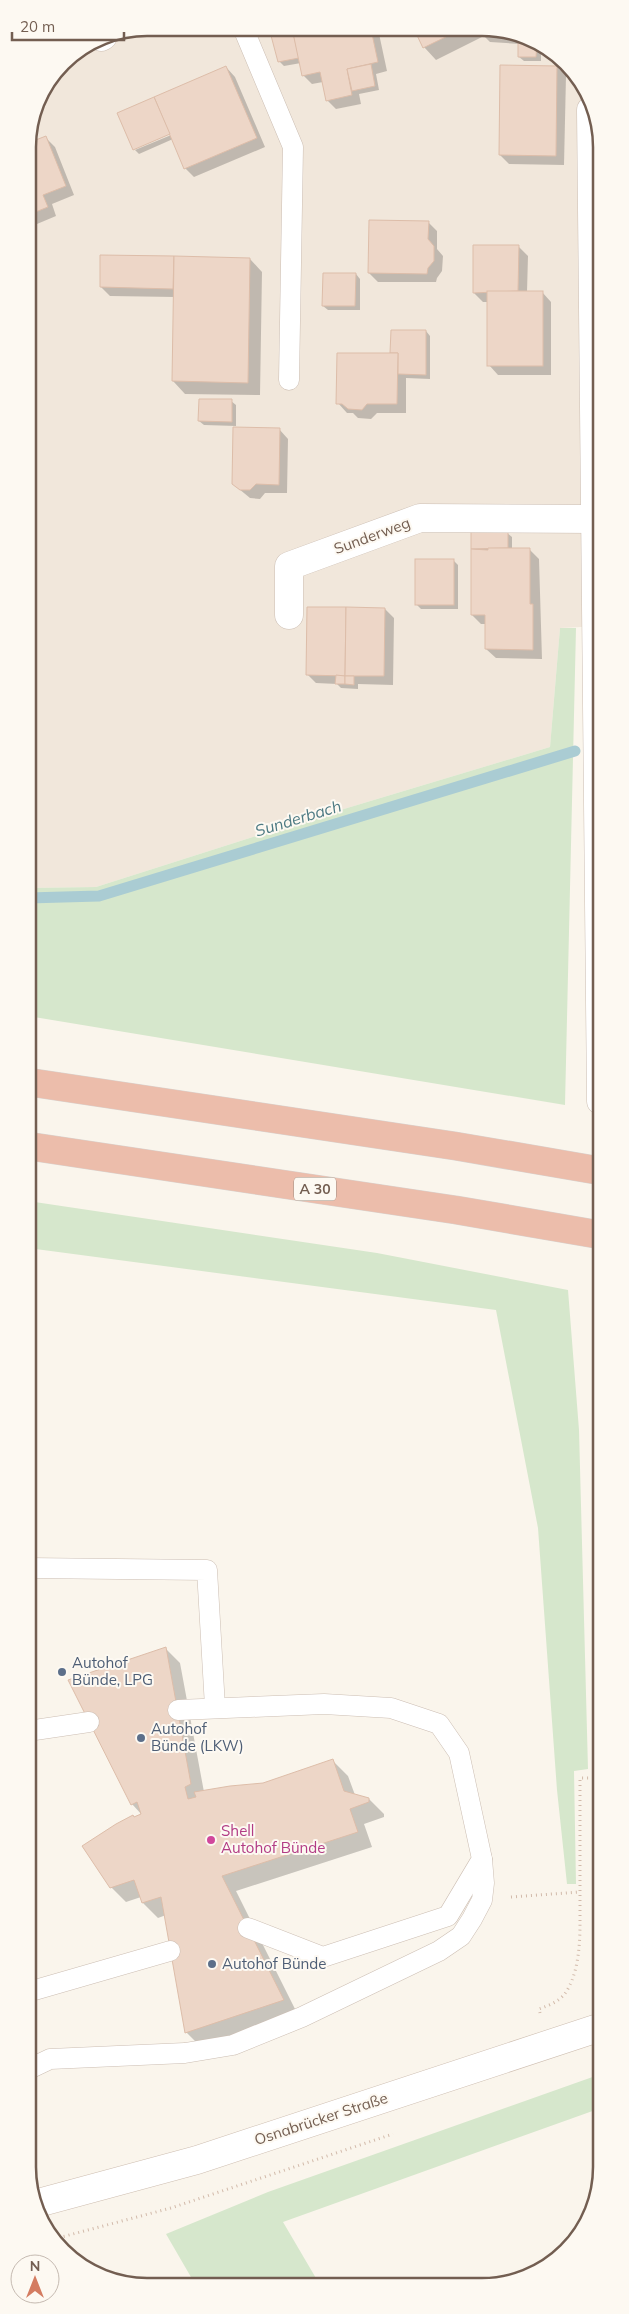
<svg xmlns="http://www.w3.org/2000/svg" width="629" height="2314" viewBox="0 0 629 2314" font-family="Mulish,sans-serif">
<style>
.residential{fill:#f1e7db}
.green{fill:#d6e7cc}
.shadow{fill:#0003}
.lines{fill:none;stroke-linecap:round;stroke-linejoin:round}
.stream{stroke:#aaccd3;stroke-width:11}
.building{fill:#edd6c7;stroke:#ddbda9}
.lane-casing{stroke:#ccbeb3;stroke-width:21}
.street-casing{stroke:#ccbeb3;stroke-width:29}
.secondary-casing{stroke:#cebeb1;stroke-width:29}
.highway-casing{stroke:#d8d2ce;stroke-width:29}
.path{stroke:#d2baaa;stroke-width:3;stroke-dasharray:1 4;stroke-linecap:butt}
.lane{stroke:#fff;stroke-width:20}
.street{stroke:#fff;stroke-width:28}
.secondary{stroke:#fff;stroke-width:28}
.highway{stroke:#ecbdab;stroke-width:28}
.service-dot{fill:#5c6f8a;stroke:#fdf9f2;stroke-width:2}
.hotel-dot{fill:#d1479c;stroke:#fdf9f2;stroke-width:2}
.labels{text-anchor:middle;stroke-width:4;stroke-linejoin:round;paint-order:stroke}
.shield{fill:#fdf9f2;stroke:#9c8c81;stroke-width:1}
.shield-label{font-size:14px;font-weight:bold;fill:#735e51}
.street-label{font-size:15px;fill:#735e51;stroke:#fdf9f2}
.service-label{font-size:15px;fill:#4e5e75;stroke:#fdf9f2;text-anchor:start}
.hotel-label{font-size:15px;fill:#b23c85;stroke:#fdf9f2;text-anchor:start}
.water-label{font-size:16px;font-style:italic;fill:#4d7a83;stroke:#fdf9f2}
.rim{fill:none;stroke:#735e51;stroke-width:2.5}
</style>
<rect width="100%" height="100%" fill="#faf5ec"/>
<polygon class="residential" points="148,28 505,30 542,44 572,68 600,132 601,626 560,628 550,747 284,827 96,887 28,888 28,140 37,101 63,62 102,37"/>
<g class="green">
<polygon points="560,628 576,628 565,1105 28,1016 28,888 96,887 284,827 550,747"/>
<polygon points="28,1201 377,1253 568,1290 579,1430 588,1769 574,1771 576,1884 567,1884 557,1790 538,1528 496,1310 28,1248"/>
<polygon points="601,2074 601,2108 283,2222 320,2285 195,2284 166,2234 268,2192"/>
</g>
<g class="shadow">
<polygon points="270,28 378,29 387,71 376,74 379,90 359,94 361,104 336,109 327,100 323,82 312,84 303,75 301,63 284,66 279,61"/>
<polygon points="415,29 505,30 541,43 541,61 524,61 519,57 520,44 490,42 484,36 436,60 424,47"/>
<polygon points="226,67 235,77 265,147 194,177 185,168 173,139 139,154 135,150 176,133 175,131 134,149 119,113"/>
<polygon points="557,67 566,76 564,165 509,164 500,155"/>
<polygon points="46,138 55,147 74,195 52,204 56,216 37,224 28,214 28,145"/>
<polygon points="428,222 437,231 437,249 443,256 442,271 437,278 436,282 378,282 369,273"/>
<polygon points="518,246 528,256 527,292 542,292 551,302 551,375 498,375 489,365 489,302 483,302 474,293"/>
<polygon points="174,258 250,259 262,272 260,395 185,394 173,381 174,297 110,296 101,287"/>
<polygon points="356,274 360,279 360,310 328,310 323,306"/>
<polygon points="426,331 430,336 430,379 406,378 406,413 377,413 371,419 358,418 353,413 347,413 338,403 392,355"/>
<polygon points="231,401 236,405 236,426 204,425 199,421"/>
<polygon points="279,429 288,439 287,493 265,493 260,499 250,498 233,484"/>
<polygon points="473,533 507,533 512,537 512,550 530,550 539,559 542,659 496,658 486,649 486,624 481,624 472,615"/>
<polygon points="453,560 458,565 458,609 421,609 416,604"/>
<polygon points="385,609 394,618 393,685 358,684 358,689 341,688 337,684 316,683 307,674"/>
<polygon points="165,1648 180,1663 204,1792 263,1784 333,1761 348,1776 355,1795 369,1799 384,1814 384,1817 364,1824 372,1847 236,1891 298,2015 201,2047 186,2032 166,1915 158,1918 143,1903 141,1897 126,1902 111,1887 134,1818 142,1815 132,1804"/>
</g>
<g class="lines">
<polyline class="stream" points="28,898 99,896 575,751"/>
</g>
<g class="building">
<polygon points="269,28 292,28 299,58 278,62"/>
<polygon points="292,28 371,29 378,62 347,69 352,95 326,101 320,72 302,76"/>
<polygon points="414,29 460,30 423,48"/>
<polygon points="518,35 537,42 536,57 518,57"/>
<polygon points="371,64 375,86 352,91 347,69"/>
<polygon points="500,65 557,66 556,156 499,155"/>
<polygon points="226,66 257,138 184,169 154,97"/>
<polygon points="154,97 170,134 133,150 117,113"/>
<polygon points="46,136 66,186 43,195 48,207 28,215 28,143"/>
<polygon points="369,220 429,221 428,239 434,246 434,261 428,268 427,274 368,273"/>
<polygon points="473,245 519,245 518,291 473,293"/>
<polygon points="100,255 174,256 173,289 100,287"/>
<polygon points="174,256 250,258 248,383 172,381"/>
<polygon points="323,273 356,273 355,306 322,306"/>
<rect x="487" y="291" width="56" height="75"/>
<polygon points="391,330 426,330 426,375 398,374 398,353 390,353"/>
<polygon points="337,353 398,353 397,404 367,404 362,410 348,409 342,404 336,404"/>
<polygon points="199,399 232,399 232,422 198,421"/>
<polygon points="233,427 280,428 279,485 256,484 250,490 240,490 232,484"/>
<polygon points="471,531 508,531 508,548 471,549"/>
<polygon points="488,548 530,548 530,604 533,604 533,650 485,649 485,615 471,615 471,549 488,550"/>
<rect x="415" y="559" width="39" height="46"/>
<polygon points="307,607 346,607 345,676 306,675"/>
<polygon points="346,607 385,608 384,676 345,676"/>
<polygon points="336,675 345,676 345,684 335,684"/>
<polygon points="345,676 354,676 354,685 345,684"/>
<polygon points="166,1647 191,1784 185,1787 188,1799 196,1797 194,1792 230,1786 263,1783 333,1759 344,1791 369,1798 369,1802 350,1809 358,1832 222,1876 284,2000 185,2033 161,1897 142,1903 134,1880 110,1888 82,1846 116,1824 133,1815 134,1817 141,1814 137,1802 131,1805 68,1680"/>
</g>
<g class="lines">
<g class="lane-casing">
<g id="lane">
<polyline points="243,28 293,147 289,380"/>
<polyline points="28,1568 207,1570 215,1707"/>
<polyline points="178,1710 324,1704 391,1708 439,1724 459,1753 482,1859 448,1916 323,1957 248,1928"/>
<polyline points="28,1731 89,1722"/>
<polyline points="28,1992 170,1951"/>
<polyline points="29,2069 50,2059 185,2053 233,2045 302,2017 439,1951 461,1936 472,1919 482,1900 484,1883 482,1859"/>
</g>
</g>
<g class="street-casing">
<g id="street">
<polyline points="101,37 103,36"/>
<polyline points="591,110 601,1101"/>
<polyline points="289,615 289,566 420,518 596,519"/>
</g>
</g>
<g class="secondary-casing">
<polyline id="secondary" points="38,2203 197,2160 601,2027"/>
</g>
<g class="highway-casing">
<g id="highway">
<polyline points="28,1082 455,1146 601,1171"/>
<polyline points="28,1146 456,1210 601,1235"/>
</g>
</g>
<g class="path">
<polyline points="511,1897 580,1892"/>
<path d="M540,2013L539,2009C547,2006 556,2003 563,1996C578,1978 580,1946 580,1924V1778H601"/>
<polyline points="54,2239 171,2208 393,2134"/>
</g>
<use href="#lane" class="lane"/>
<use href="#street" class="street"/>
<use href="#secondary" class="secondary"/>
<use href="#highway" class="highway"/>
</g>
<g class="service-dot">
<circle cx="62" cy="1672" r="5"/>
<circle cx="141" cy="1738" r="5"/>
<circle cx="212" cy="1964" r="5"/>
</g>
<circle class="hotel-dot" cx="211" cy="1840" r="5"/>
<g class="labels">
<rect class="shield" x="294" y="1177.5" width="42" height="23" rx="4"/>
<g class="shield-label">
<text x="315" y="1194">A 30</text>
</g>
<g class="street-label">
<text transform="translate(372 536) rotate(-20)" y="5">Sunderweg</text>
<text transform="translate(321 2119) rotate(-18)" y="5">Osnabrücker Straße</text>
</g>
<g class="service-label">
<text x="72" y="1668">Autohof<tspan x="72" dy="17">Bünde, LPG</tspan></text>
<text x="151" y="1734">Autohof<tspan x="151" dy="17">Bünde (LKW)</tspan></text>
<text x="222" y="1969">Autohof Bünde</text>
</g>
<g class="hotel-label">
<text x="221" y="1836">Shell<tspan x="221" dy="17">Autohof Bünde</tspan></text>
</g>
<g class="water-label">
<text transform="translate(298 818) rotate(-17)" y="6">Sunderbach</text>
</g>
</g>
<path d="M0 0H629V2314H0ZM147 36H482A111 111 0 0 1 593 147V2167A111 111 0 0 1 482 2278H147A111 111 0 0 1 36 2167V147A111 111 0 0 1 147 36Z" fill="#fdf9f2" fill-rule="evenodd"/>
<path class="rim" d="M147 36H482A111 111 0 0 1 593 147V2167A111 111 0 0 1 482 2278H147A111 111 0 0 1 36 2167V147A111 111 0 0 1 147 36Z"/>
<g transform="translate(35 2279)"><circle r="24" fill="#fdf9f2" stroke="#c6bbb2"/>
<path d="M0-4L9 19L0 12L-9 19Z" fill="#d47c61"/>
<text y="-8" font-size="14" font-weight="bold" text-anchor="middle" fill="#735e51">N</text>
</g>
<path d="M12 32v8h112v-8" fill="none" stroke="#735e51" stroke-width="2.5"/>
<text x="20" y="32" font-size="15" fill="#735e51" stroke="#fdf9f2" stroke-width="4" paint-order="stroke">20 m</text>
</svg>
